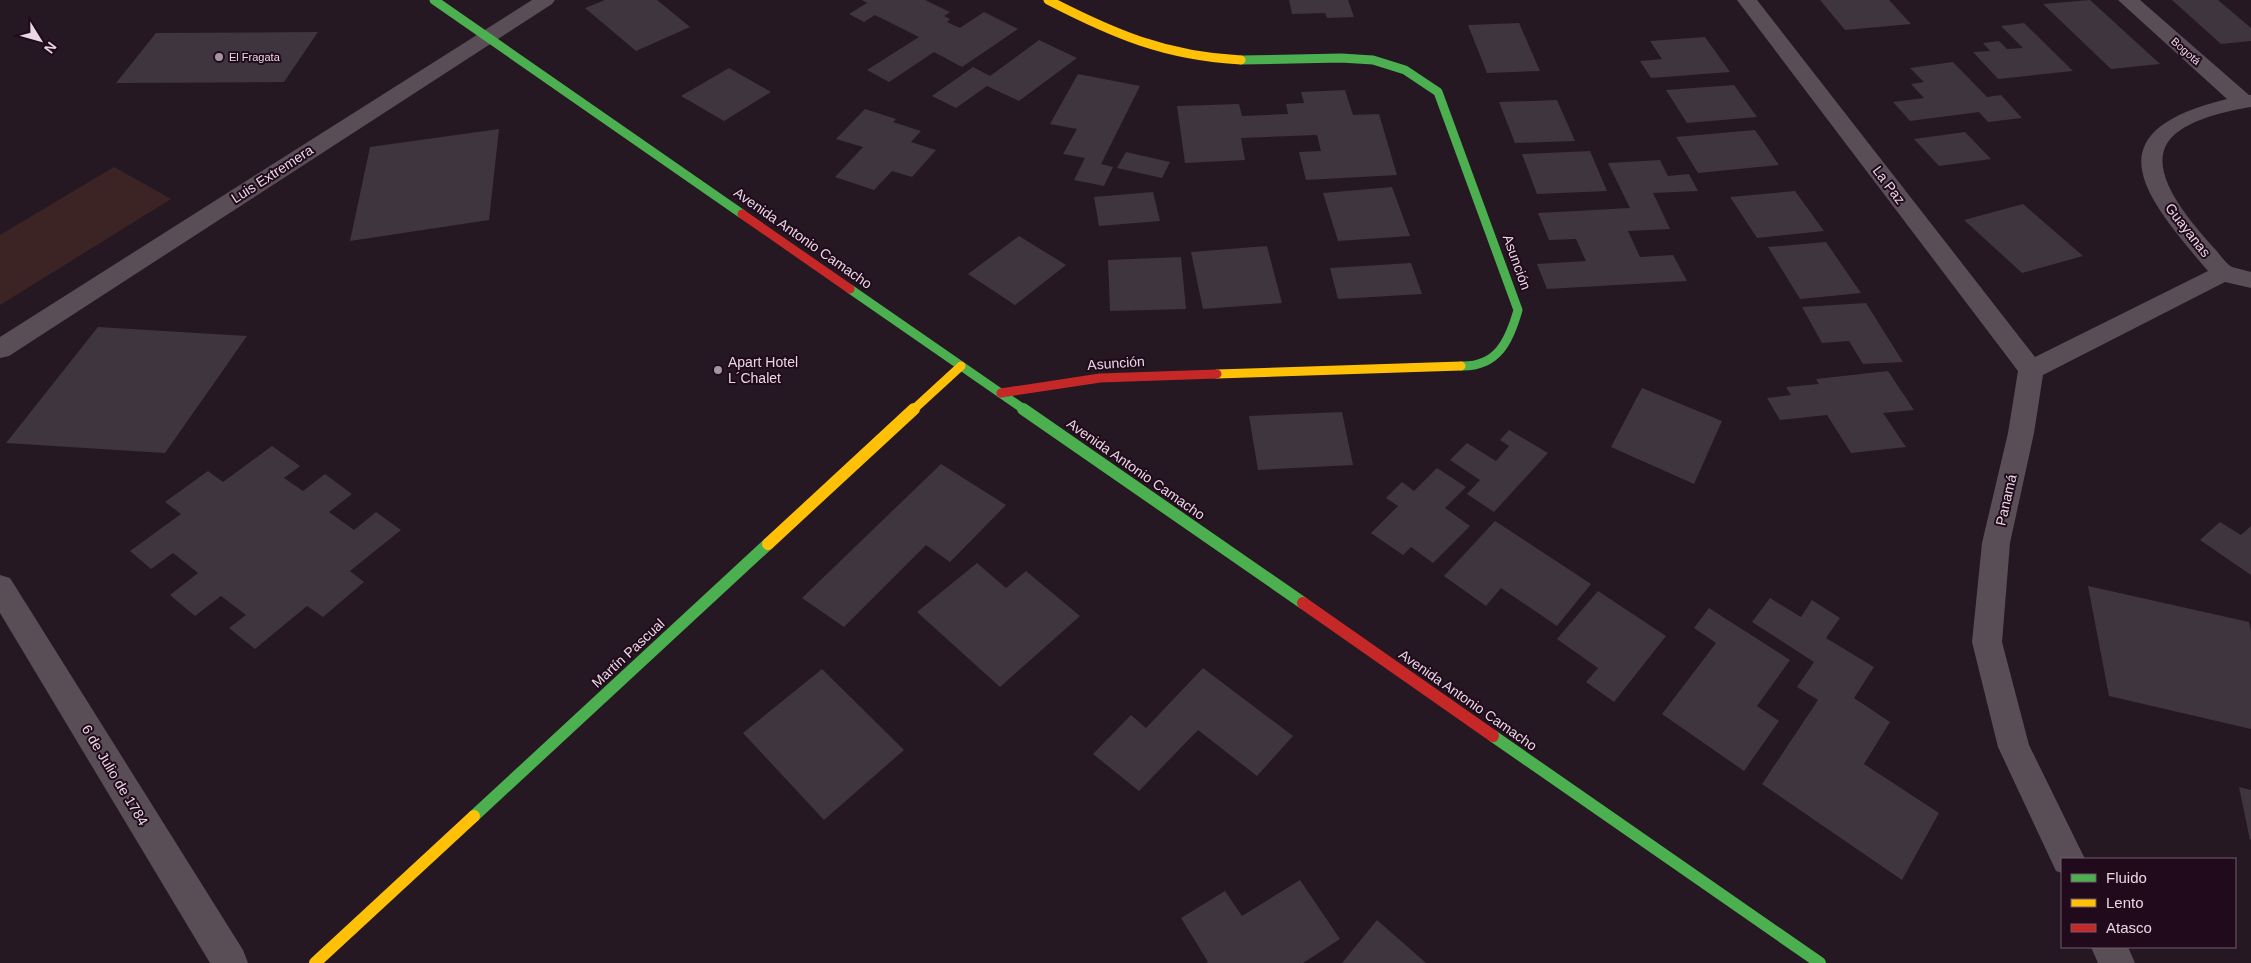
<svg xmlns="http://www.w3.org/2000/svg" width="2251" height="963" viewBox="0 0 2251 963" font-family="Helvetica,sans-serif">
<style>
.green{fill:#3c2425}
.building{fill:#3f353e}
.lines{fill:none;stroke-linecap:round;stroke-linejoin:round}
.street{fill:#594e56;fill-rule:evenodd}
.fast-far1{stroke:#4caf50;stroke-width:9}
.fast{stroke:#4caf50;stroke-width:12}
.slow-far1{stroke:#ffc107;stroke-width:9}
.slow{stroke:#ffc107;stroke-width:12}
.jam-far1{stroke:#c62828;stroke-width:9}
.jam{stroke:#c62828;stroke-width:12}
.poi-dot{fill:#a495a0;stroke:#200a1b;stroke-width:2}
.labels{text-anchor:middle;stroke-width:4;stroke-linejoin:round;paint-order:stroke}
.far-street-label{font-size:11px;fill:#e9d8e4;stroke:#200a1b}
.far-poi-label{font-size:11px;fill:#e9d8e4;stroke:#200a1b;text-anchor:start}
.street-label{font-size:14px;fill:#e9d8e4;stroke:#200a1b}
.poi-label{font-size:14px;fill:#e9d8e4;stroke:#200a1b;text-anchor:start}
</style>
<rect width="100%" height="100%" fill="#251822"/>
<polygon class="green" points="114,167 171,199 0,305 0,235"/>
<g class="building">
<polygon points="605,0 657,0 690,27 636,51 585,8"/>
<polygon points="862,0 925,0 950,12 944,16 950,19 947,22 960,28 984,12 1018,29 962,67 934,52 889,82 867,70 919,37 875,15 864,22 849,14 867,3"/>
<polygon points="1289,0 1348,0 1354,17 1327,18 1325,13 1292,14"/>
<polygon points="1820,0 1889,0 1911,24 1845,30"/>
<polygon points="2090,0 2160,64 2111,69 2043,4"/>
<polygon points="2172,0 2218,0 2251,28 2251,41 2221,44"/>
<polygon points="1519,23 1540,71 1487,73 1468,25"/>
<polygon points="2024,23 2073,71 1998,79 1973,52 1990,51 1983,43 1999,41 2007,49 2023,48 2001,26"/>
<polygon points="318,32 284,82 116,83 156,33"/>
<polygon points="1705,37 1730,72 1651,78 1640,61 1662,59 1650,41"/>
<polygon points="1039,40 1077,58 1019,101 987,86 956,108 932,96 973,67 990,76"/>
<polygon points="1953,62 1987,97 2001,95 2022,118 1988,122 1979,112 1910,121 1893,102 1924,98 1911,84 1924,82 1910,68"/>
<polygon points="729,68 771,92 724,121 681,96"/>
<polygon points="1078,74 1140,86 1101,164 1113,167 1104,186 1074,180 1085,158 1063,154 1077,129 1050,124"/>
<polygon points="1734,85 1757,117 1687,123 1666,90"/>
<polygon points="1345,90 1353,115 1379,114 1397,175 1306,180 1299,152 1321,151 1317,135 1241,138 1245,160 1185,163 1177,106 1239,104 1242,116 1288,114 1286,104 1304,103 1301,92"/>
<polygon points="1557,100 1575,141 1515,143 1499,102"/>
<polygon points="865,109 896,119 893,122 921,131 911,142 936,150 912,177 892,171 874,190 835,177 863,147 836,139"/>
<polygon points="499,129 489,220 350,241 370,147"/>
<polygon points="1755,130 1779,165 1698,173 1676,137"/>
<polygon points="1965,132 1991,159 1939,166 1914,139"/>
<polygon points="1590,151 1607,191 1537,194 1522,154"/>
<polygon points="1126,152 1170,162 1162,178 1117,168"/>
<polygon points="1660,160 1668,176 1689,174 1698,191 1653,193 1670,229 1628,231 1640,257 1673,255 1687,281 1547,289 1537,264 1586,261 1576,239 1549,240 1538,213 1630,208 1608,163"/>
<polygon points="1392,187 1410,236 1338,241 1323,193"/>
<polygon points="1795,191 1824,231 1757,238 1730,197"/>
<polygon points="1153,192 1160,221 1099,226 1094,197"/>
<polygon points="2023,204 2083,256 2022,273 1964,220"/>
<polygon points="1019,236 1066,265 1015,305 968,274"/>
<polygon points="1826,242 1861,293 1800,299 1768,247"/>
<polygon points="1267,246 1282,303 1203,309 1191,252"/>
<polygon points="1181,257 1186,309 1110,311 1108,260"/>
<polygon points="1411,263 1422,294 1338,299 1330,268"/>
<polygon points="1866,303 1903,362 1863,364 1849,341 1822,343 1802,307"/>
<polygon points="98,327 247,336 165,453 6,443"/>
<polygon points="1888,371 1914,410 1883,413 1906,447 1851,453 1827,415 1780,420 1767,398 1791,395 1786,387 1819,384 1816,379"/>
<polygon points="1642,388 1722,421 1694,484 1611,447"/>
<polygon points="1342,412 1353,465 1258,470 1249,416"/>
<polygon points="1509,430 1548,453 1494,512 1467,494 1480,480 1450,460 1467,443 1496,461 1509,446 1500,440"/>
<polygon points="272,446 300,466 284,478 303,491 325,474 352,494 329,512 354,530 376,512 401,530 350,571 364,582 323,617 307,606 255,649 229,628 246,615 221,596 195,616 170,595 198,573 173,553 151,569 130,551 181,514 165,502 208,471 223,482"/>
<polygon points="941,464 1006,505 950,562 926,545 844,627 802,598"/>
<polygon points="1437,468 1466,487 1445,508 1470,526 1433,563 1411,547 1403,555 1371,533 1398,506 1386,498 1402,482 1414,491"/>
<polygon points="1495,521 1591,584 1557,626 1501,588 1486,606 1444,576"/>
<polygon points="2220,522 2241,535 2251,526 2251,575 2200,540"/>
<polygon points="977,563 1006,588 1026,571 1080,616 1000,687 917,612"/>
<polygon points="2088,586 2249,622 2251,631 2251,729 2109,696"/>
<polygon points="1598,591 1666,636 1614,702 1586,682 1598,668 1557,639"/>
<polygon points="1770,598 1801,617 1812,600 1840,618 1826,638 1874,667 1854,698 1890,722 1864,764 1939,813 1902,880 1762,784 1818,700 1797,687 1814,662 1752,622"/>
<polygon points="1709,608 1790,660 1757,706 1779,721 1744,771 1662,714 1716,643 1694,628"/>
<polygon points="1203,668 1293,736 1257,776 1198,730 1139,791 1093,754 1131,715 1146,728"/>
<polygon points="822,669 904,750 824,820 743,733"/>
<polygon points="2239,787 2251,790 2251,839 2250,840"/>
<polygon points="1300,880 1340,939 1303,963 1206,963 1208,962 1181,918 1225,891 1242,916"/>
<polygon points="1377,920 1426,963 1342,963"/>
</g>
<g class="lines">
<g class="street">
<polygon points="532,0 555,0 552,4 9,356 0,358 0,337"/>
<path d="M1737,0H1757L2035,357L2208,271C2142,194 2091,132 2227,99L2118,0H2140L2249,95H2251V107C2227,111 2183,120 2168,142C2146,174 2195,226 2214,248C2219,253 2226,264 2232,267C2238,269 2245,270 2251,272V288L2225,282L2043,375L2034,433L2010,543L2002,642L2029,745L2085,859H2062V873L2056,871L1998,747L1972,642L1982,543L2008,433L2018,371Z"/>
<polygon points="0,575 10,578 243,950 248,963 210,963 0,613"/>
<polygon points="2091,947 2128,947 2135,963 2098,963"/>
</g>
<g class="fast-far1">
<polyline points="434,0 742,214"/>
<path d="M1241,60L1341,58L1373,60L1405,70L1438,92L1518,310C1509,342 1497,367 1461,366"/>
<polyline points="850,289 1025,410"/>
</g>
<g class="fast">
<polyline points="1023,409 1303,603"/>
<polyline points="1493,736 1820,963"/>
<polyline points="474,816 768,544"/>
</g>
<g class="slow-far1">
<path d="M1048,0C1114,34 1165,56 1241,60"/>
<polyline points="1217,374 1461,366"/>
<polyline points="913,410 961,366"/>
</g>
<g class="slow">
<polyline points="768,544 914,409"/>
<polyline points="315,963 474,816"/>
</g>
<g class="jam-far1">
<polyline points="742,214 850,289"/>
<polyline points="1001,393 1100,378 1217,374"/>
</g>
<polyline class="jam" points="1303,603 1493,736"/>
</g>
<g class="poi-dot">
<circle cx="219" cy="57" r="5"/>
<circle cx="718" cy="370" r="5"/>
</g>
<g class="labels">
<g class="far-street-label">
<text transform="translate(2186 51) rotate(42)" y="4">Bogotá</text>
</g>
<g class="far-poi-label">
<text x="229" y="61">El Fragata</text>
</g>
<g class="street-label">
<text transform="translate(272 174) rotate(-33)" y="5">Luis Extremera</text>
<text transform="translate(1889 185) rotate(53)" y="5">La Paz</text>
<text transform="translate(2188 230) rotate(52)" y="5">Guayanas</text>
<text transform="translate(803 238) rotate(35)" y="5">Avenida Antonio Camacho</text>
<text transform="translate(1517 262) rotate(70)" y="5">Asunción</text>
<text transform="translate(1116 363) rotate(-4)" y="5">Asunción</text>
<text transform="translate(1136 469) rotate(35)" y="5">Avenida Antonio Camacho</text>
<text transform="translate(2006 500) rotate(-77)" y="5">Panamá</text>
<text transform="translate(628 653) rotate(-43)" y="5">Martín Pascual</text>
<text transform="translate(1468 700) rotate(35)" y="5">Avenida Antonio Camacho</text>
<text transform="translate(115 775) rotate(59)" y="5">6 de Julio de 1784</text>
</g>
<g class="poi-label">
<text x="728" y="367">Apart Hotel<tspan x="728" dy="16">L´Chalet</tspan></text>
</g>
</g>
<rect x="2061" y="858" width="175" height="90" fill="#200a1b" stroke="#705c6b"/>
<rect x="2071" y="874" width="25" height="8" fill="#4caf50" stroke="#705c6b"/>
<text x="2106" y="883" font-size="15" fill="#e9d8e4">Fluido</text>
<rect x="2071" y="899" width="25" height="8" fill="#ffc107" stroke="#705c6b"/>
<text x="2106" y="908" font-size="15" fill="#e9d8e4">Lento</text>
<rect x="2071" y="924" width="25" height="8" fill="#c62828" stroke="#705c6b"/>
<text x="2106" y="933" font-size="15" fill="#e9d8e4">Atasco</text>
<g transform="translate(40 40) rotate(127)" stroke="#200a1b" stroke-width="4" paint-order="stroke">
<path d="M0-4L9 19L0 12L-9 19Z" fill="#e9d8e4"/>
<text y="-8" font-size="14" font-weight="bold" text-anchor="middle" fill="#e9d8e4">N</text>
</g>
</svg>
